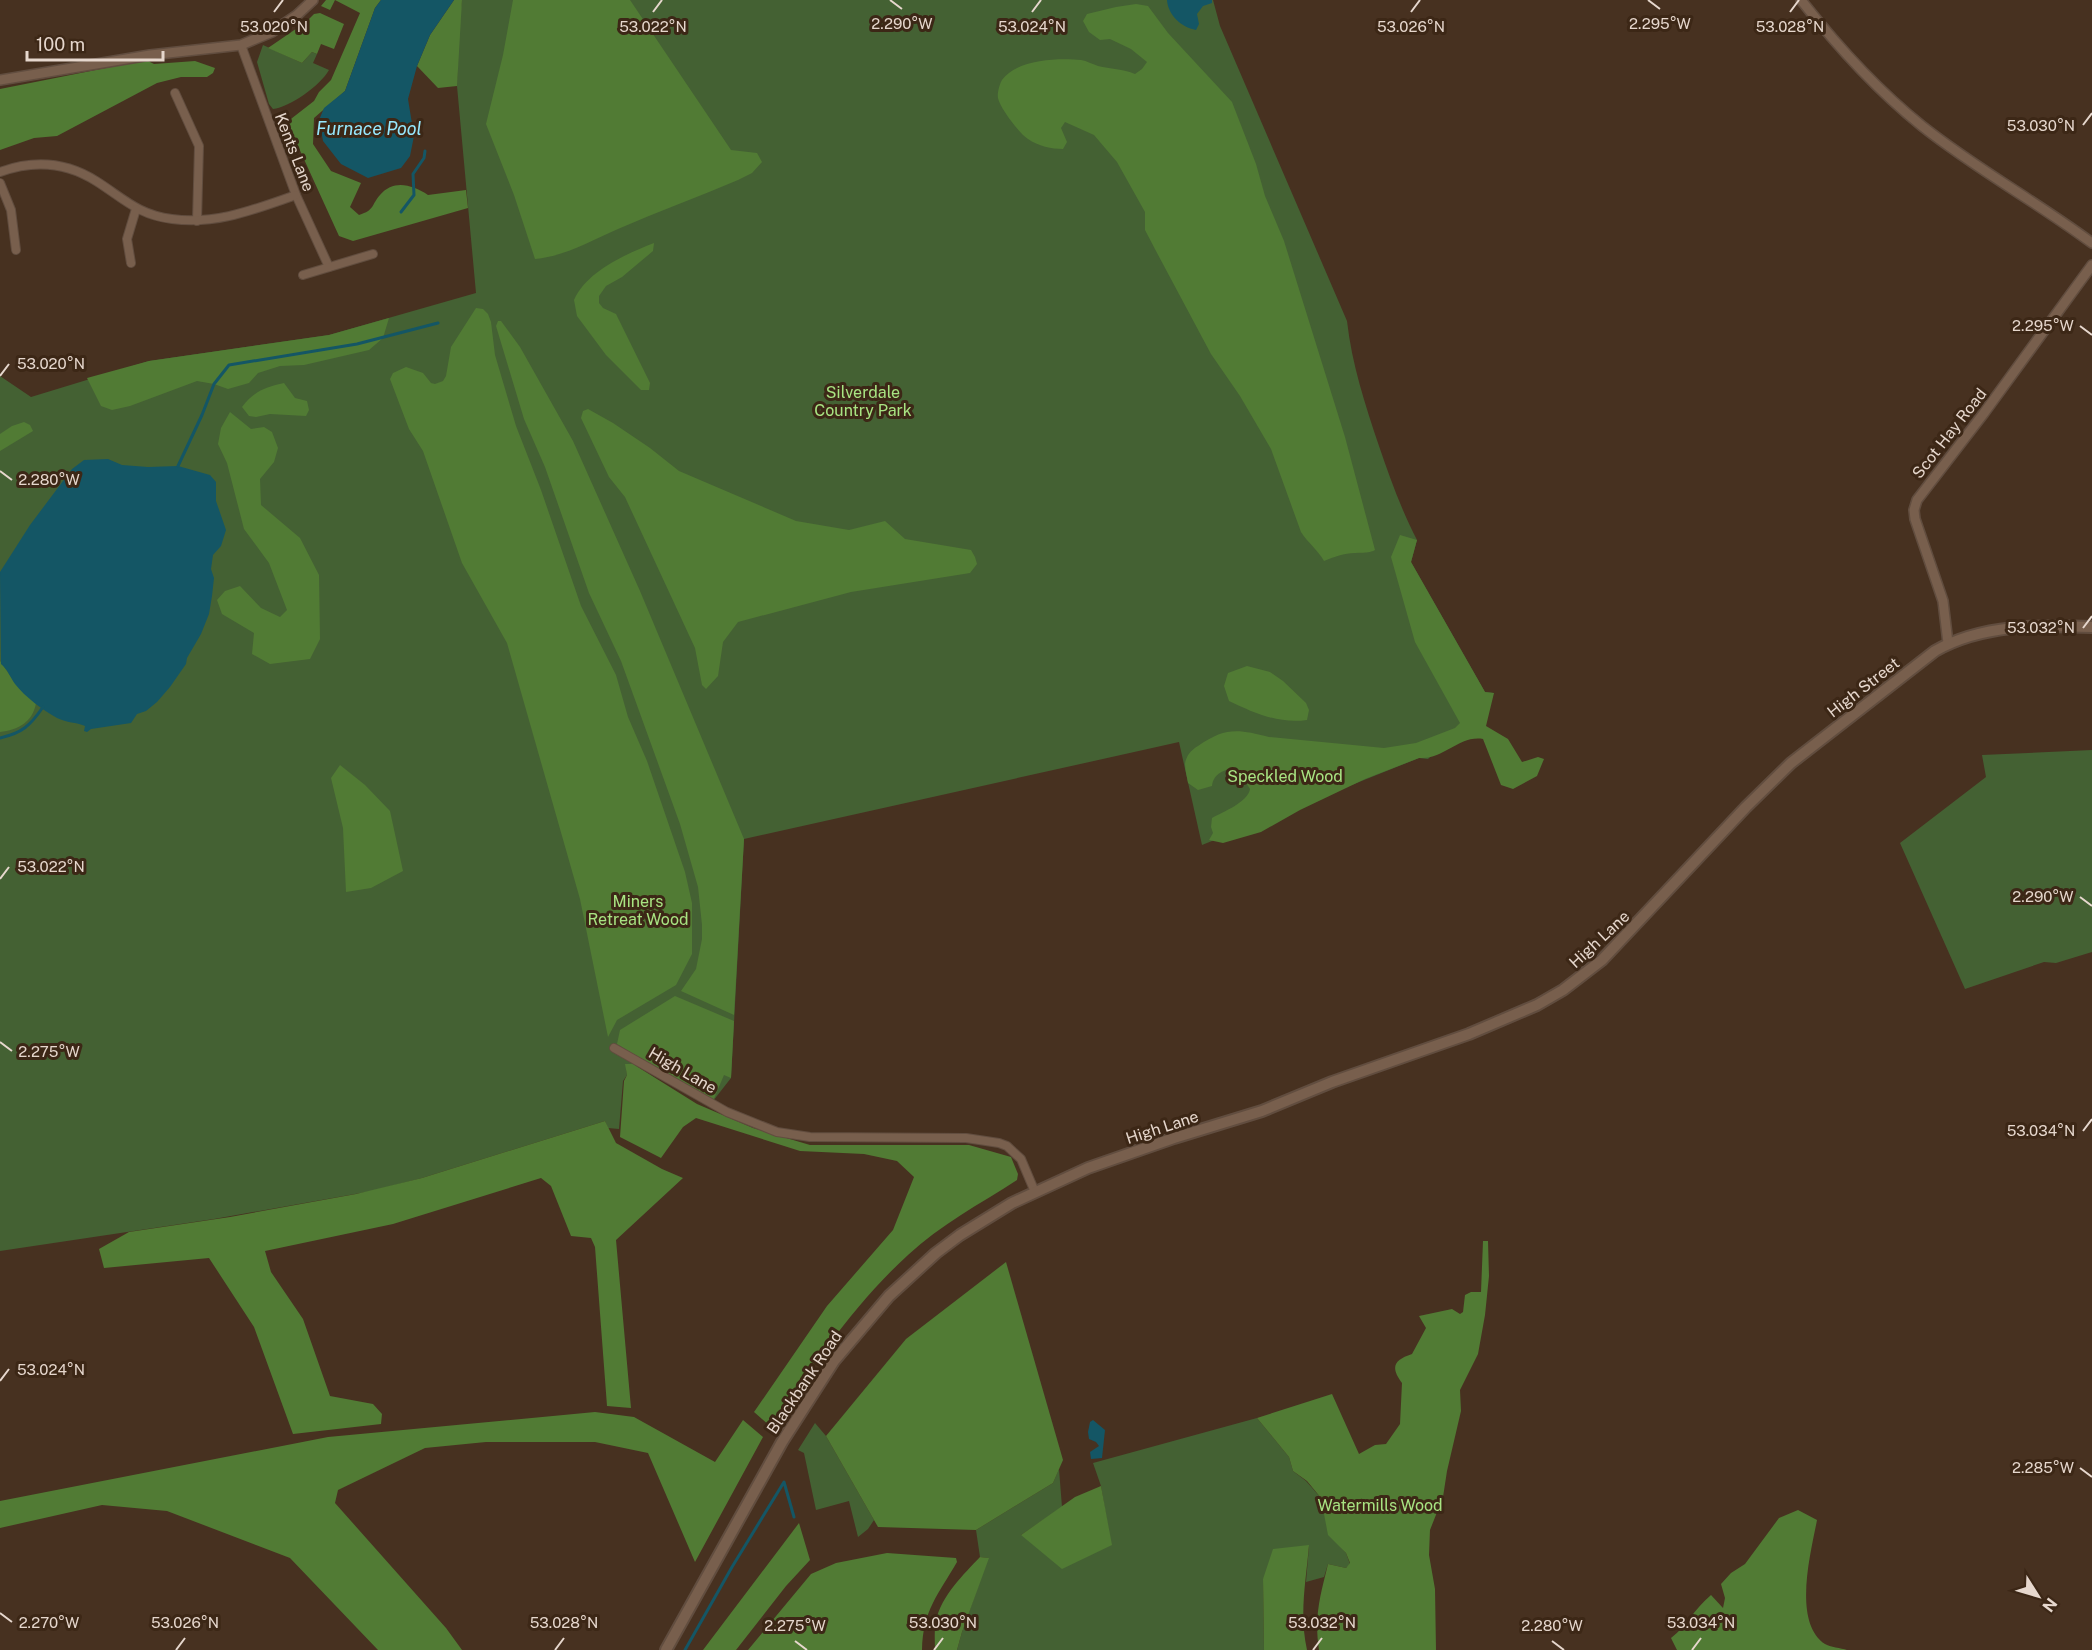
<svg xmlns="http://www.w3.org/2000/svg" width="2092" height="1650" viewBox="0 0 2092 1650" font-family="'Public Sans',sans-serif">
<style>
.green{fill:#446133}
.forest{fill:#517b34}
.water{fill:#145665}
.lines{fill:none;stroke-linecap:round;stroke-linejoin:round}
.stream{stroke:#145665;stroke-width:3}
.minor-casing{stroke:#614d3f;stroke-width:10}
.tertiary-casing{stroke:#614d3f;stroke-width:12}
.secondary-casing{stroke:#614d3f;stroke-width:14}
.minor{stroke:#785f4d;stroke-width:8}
.tertiary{stroke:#785f4d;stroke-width:9}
.secondary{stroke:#785f4d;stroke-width:10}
.ticks{fill:none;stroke:#e6d7cd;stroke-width:2}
.labels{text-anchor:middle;stroke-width:6;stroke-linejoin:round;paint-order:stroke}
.street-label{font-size:16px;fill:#e6d7cd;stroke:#3c2716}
.park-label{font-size:16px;fill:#a8e482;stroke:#3c2716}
.water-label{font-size:18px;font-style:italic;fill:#96e8fe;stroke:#3c2716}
.ticks-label{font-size:15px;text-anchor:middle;fill:#e6d7cd;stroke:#3c2716;stroke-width:6;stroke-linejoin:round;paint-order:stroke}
</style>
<rect width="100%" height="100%" fill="#473120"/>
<g class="green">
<path d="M462,0H1213L1220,26L1347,321C1352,365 1365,404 1379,446C1390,478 1401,509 1417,540L1411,562L1485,692L1494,693L1428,759L1419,758L1202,845L1179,742L744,839L731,1078L713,1101L654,1070L626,1064L627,1075L623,1081L619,1129L608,1128L605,1121L422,1178L372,1191L214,1219L0,1251V376L31,397L149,361L329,335L476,293L457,86L458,29Z"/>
<path d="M263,45L302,63L312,52L317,54L313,63L329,70C320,86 290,107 273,109L269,104L257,62Z"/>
<polygon points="2092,750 2092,952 2056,963 2044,962 1965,989 1900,843 1986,777 1982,755"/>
<polygon points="1257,1418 1289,1457 1293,1471 1306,1481 1321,1498 1339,1545 1346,1553 1350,1564 1346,1568 1328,1564 1324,1577 1306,1582 1309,1546 1263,1579 1264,1650 957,1650 962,1632 988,1558 980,1557 976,1530 1053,1483 1059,1469 1062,1507 1021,1535 1111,1545 1101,1486 1093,1463"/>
<polygon points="815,1423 826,1436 874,1520 868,1529 858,1537 849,1501 816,1510 804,1453 798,1450"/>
</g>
<g class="forest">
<path d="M326,0H381L375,8L345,91L314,118L313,144L331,171L361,183L350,207L359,215C375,210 371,205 380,195C394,179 412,185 428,195L466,190L468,208L353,241L339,236L287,122L314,101L319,92L331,80L360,13L335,0L330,10L321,6Z"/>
<polygon points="454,0 462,0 457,86 438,88 417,66 430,35"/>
<path d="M513,0H630L731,150L757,153L762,162L752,173L738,180C698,197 657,212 618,229C590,241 566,256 535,259L514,195L486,124L503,55Z"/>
<path d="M1136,4L1148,6L1168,33L1232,102L1256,164L1265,196L1284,241L1345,437L1375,550C1367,554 1363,552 1355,553C1344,553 1334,557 1324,561C1318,550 1308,543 1301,532L1271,449L1240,396L1211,354L1156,251L1145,230V212L1117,162L1094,135L1065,122L1061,128L1067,142L1063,149C1052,149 1038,146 1028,139C1019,133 1000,108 998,98C997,93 1000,83 1002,80C1017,59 1058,58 1081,60C1087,61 1092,64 1098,66C1110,69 1123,69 1135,74L1142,69L1147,62L1131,49L1110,39L1100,40L1089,32L1083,21L1087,14L1116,7Z"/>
<polygon points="320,13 344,24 334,49 321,44 317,54 312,52 302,63 268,48 306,22 314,14"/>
<polygon points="146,60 154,64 195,61 215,68 213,73 207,77 181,77 157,83 57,136 34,138 0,150 0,89"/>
<path d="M654,243L653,251L622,277L606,286L599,296V303L603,308L616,314L650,383L649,390H641L606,355L577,316L574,300C587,271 626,254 654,243Z"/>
<polygon points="476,308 483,309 488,314 491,322 495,355 516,426 541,490 581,606 616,675 628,717 647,761 685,872 692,903 692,954 676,985 617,1020 608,1037 580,899 507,643 462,563 423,451 409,429 390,379 393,373 406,367 423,373 431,383 435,384 443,381 446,376 451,347"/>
<polygon points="389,318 383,338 369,350 304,365 280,366 258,373 249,383 228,389 214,384 197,381 130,406 112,410 101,406 87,378 149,361 329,335"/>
<polygon points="498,321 501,321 520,347 573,441 640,591 744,839 734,1015 681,991 696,969 702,939 702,925 698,887 680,824 621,661 589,593 545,467 524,419 496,326"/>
<path d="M284,383L295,398L307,401L309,410L306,416L270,414L256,417L249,416L242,407C254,391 266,387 284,383Z"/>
<polygon points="588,409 613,423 650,448 679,471 796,521 849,530 885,521 905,539 971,550 975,557 977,564 970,573 851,592 738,622 723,642 718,676 706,689 702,685 695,648 625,497 609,477 581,418 583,411"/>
<polygon points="230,412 251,429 264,427 272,432 278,448 274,462 260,479 261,505 300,538 319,575 320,639 310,659 270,664 252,654 254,633 222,614 217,600 225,591 240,586 261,608 280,617 287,610 269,563 244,529 227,463 218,444 221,428"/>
<polygon points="24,422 30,425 33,431 0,451 0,434 12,426"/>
<path d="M1400,535L1417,540L1411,562L1485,692L1494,693L1486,726L1508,739L1522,762L1538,757L1544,759L1537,776L1513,789L1501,785L1483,739C1459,735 1444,760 1419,758L1365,779L1300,810L1261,832L1223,843L1209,840L1213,833L1211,827L1212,818C1223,812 1248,802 1250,789L1236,767C1224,771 1214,772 1212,786L1198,790L1188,783C1187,777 1185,770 1185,764C1186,756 1191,750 1198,746C1225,727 1238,729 1269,737L1384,748L1416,743L1455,728L1460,723L1415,642L1391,557Z"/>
<path d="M0,661L16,684L36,703C33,722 18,730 0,732Z"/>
<path d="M1247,666L1270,672L1283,681L1306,703L1309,710L1307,720C1279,724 1254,713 1229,701L1224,686L1228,673Z"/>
<polygon points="340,765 365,785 390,811 403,871 371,888 346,892 343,828 331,778"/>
<polygon points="675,996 734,1021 731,1078 724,1075 713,1101 684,1085 617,1044 620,1030"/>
<path d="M625,1064H633L697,1104L753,1128L810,1145H969L1011,1157L1018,1174L1017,1180C980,1204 940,1225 908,1255C853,1305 813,1367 770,1426L754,1412L827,1306L893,1230L914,1177L897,1161L864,1154L800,1151L696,1118L683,1127L661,1158L620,1137L624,1081L627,1075Z"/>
<polygon points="605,1121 616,1143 662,1169 683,1178 616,1240 631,1408 607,1406 595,1247 591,1238 571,1236 551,1186 541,1178 393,1224 265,1251 271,1272 303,1319 330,1396 373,1404 382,1414 381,1424 293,1434 254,1327 209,1258 104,1268 99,1249 129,1232 230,1217 356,1194 422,1178"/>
<path d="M1483,1241H1488L1489,1276L1485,1315L1478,1354L1460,1390L1461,1411L1447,1471L1443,1497L1430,1530L1429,1555L1435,1589L1436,1650H1319C1314,1616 1320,1597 1328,1564L1346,1568L1350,1563L1346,1553L1328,1535L1321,1498L1307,1481L1293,1471L1289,1457L1257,1418L1332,1394L1359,1454L1375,1445L1386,1444L1400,1424L1402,1383C1390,1367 1394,1360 1412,1354L1426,1328L1419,1316L1452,1309L1460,1314L1463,1312L1465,1295L1471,1292H1481Z"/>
<polygon points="1006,1262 1063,1460 1053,1483 976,1530 878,1527 826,1436 906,1339"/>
<polygon points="595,1412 634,1417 715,1462 743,1420 763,1437 695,1562 648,1453 595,1442 486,1442 425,1448 338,1490 335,1503 446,1628 462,1650 378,1650 290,1558 167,1511 102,1505 0,1528 0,1501 328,1437"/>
<polygon points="1101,1486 1112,1545 1062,1569 1021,1535 1075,1497"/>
<path d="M1798,1510L1817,1520C1811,1552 1792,1622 1825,1644C1830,1647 1841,1648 1847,1650H1677L1671,1638C1687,1626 1694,1609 1711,1595L1723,1608L1725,1598L1721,1584L1731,1573L1745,1564L1779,1518Z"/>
<polygon points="799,1523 810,1560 786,1586 736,1650 703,1650"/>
<path d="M1309,1545C1306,1582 1299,1613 1307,1650H1264L1263,1579L1273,1549Z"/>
<path d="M887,1553L956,1558L957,1562C938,1595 923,1610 922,1650H748L811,1574L836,1563Z"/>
<path d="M980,1557L989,1558L962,1632L957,1650H935C935,1641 934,1630 936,1621C941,1596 964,1574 980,1557Z"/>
</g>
<g class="water">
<polygon points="381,0 454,0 430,35 417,66 408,99 414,136 410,156 401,168 368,178 341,164 323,141 319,120 324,108 345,91 375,8"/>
<path d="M1167,0H1212V3L1203,6L1197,14L1199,24L1196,30C1181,27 1168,15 1167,0Z"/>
<path d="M108,459L122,465L148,467L178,466L210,475L216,482V501L226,530L221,546L213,555L211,569L214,578L212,596L209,614L201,634L187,658L186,664L170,687L157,702L146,711L137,714L131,723L91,729L87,732L84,731L85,726C76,722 67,723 57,718C43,710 25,697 15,684C10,677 8,670 1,664L0,572L30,525L72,469L84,460Z"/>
<polygon points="1093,1420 1105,1430 1102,1458 1091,1459 1090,1452 1099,1446 1096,1442 1089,1439 1088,1432 1090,1422"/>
</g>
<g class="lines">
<g class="stream">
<polyline points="401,212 414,195 413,174 424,158 425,151"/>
<polyline points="178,466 202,415 214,384 229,365 357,344 438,323"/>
<path d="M0,738C22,733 30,726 43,707"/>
<polyline points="685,1650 732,1567 784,1482 794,1517"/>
</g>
<g class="minor-casing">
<g id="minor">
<polyline points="241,45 296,195 329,267"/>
<polyline points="175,93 199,146 197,221"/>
<path d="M0,172C33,160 66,162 96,181C123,198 138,215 172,219C217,225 255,209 296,195"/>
<polyline points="0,183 11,210 16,250"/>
<polyline points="131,263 127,239 136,209"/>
<polyline points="303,275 373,254"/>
<polyline points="614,1048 727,1112 777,1132 810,1137 966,1138 999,1143 1007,1146 1021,1159 1035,1192"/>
</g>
</g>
<g class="tertiary-casing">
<g id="tertiary">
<path d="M1801,0C1837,46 1876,89 1922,126C1976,169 2037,202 2092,243"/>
<polyline points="0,80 150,55 241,45 272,32 297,15 313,0"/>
<polyline points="1948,643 1943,601 1915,519 1914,510 1917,500 1984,413 2092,265"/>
</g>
</g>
<g class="secondary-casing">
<path id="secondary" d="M666,1650L782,1442L834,1361L889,1296L936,1253L960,1235L1012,1203L1088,1168L1174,1138L1262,1111L1332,1082L1469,1034L1537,1005L1563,990L1602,960L1746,807L1791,763L1935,651C1982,624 2040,625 2092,627"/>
</g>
<use href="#minor" class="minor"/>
<use href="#tertiary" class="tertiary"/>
<use href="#secondary" class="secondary"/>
</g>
<path class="ticks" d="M890,0L902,9M1648,0L1660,9M274,12L283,0M653,12L662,0M1032,12L1041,0M1411,12L1420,0M1790,12L1799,0M2083,125L2092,113M2080,326L2092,335M0,376L9,364M0,471L12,480M2083,628L2092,616M0,879L9,867M2080,897L2092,906M0,1042L12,1051M2083,1131L2092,1119M0,1381L9,1369M2080,1468L2092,1477M0,1613L12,1622M795,1641L807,1650M1552,1641L1564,1650M176,1650L185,1638M555,1650L564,1638M934,1650L943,1638M1313,1650L1322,1638M1692,1650L1701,1638"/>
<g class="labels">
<g class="street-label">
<text transform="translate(295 152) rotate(69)" y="6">Kents Lane</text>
<text transform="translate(1949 433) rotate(-52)" y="6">Scot Hay Road</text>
<text transform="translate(1863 687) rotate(-38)" y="6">High Street</text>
<text transform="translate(1599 939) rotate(-43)" y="6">High Lane</text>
<text transform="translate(683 1070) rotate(30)" y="6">High Lane</text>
<text transform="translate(1162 1127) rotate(-18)" y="6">High Lane</text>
<text transform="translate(804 1382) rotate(-56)" y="6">Blackbank Road</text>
</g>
<g class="park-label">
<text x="863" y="398">Silverdale<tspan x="863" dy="18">Country Park</tspan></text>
<text x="1285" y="782">Speckled Wood</text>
<text x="638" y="907">Miners<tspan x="638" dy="18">Retreat Wood</tspan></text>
<text x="1380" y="1511">Watermills Wood</text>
</g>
<g class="water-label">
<text x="369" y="135">Furnace Pool</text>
</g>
</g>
<g class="ticks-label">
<text x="902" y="29">2.290°W</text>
<text x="1660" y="29">2.295°W</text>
<text x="274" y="32">53.020°N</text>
<text x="653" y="32">53.022°N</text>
<text x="1032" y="32">53.024°N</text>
<text x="1411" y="32">53.026°N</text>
<text x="1790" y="32">53.028°N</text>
<text x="2041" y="131">53.030°N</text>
<text x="2043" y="331">2.295°W</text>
<text x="51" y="369">53.020°N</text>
<text x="49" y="485">2.280°W</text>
<text x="2041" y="633">53.032°N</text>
<text x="51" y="872">53.022°N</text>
<text x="2043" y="902">2.290°W</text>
<text x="49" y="1057">2.275°W</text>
<text x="2041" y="1136">53.034°N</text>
<text x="51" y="1375">53.024°N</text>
<text x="2043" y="1473">2.285°W</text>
<text x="49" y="1628">2.270°W</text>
<text x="185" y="1628">53.026°N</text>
<text x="564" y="1628">53.028°N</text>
<text x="943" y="1628">53.030°N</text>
<text x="1322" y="1628">53.032°N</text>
<text x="1701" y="1628">53.034°N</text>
<text x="795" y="1631">2.275°W</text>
<text x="1552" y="1631">2.280°W</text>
</g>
<g transform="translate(2038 1596) rotate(127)" stroke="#3c2716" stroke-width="4.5" paint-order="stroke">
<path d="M0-4.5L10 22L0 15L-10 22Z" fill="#e6d7cd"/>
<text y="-9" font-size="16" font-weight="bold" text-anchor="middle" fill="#e6d7cd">N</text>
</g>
<path d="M27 51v9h136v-9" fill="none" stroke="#e6d7cd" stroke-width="3"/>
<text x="36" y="51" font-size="18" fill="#e6d7cd" stroke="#3c2716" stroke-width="4.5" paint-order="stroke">100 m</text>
</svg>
